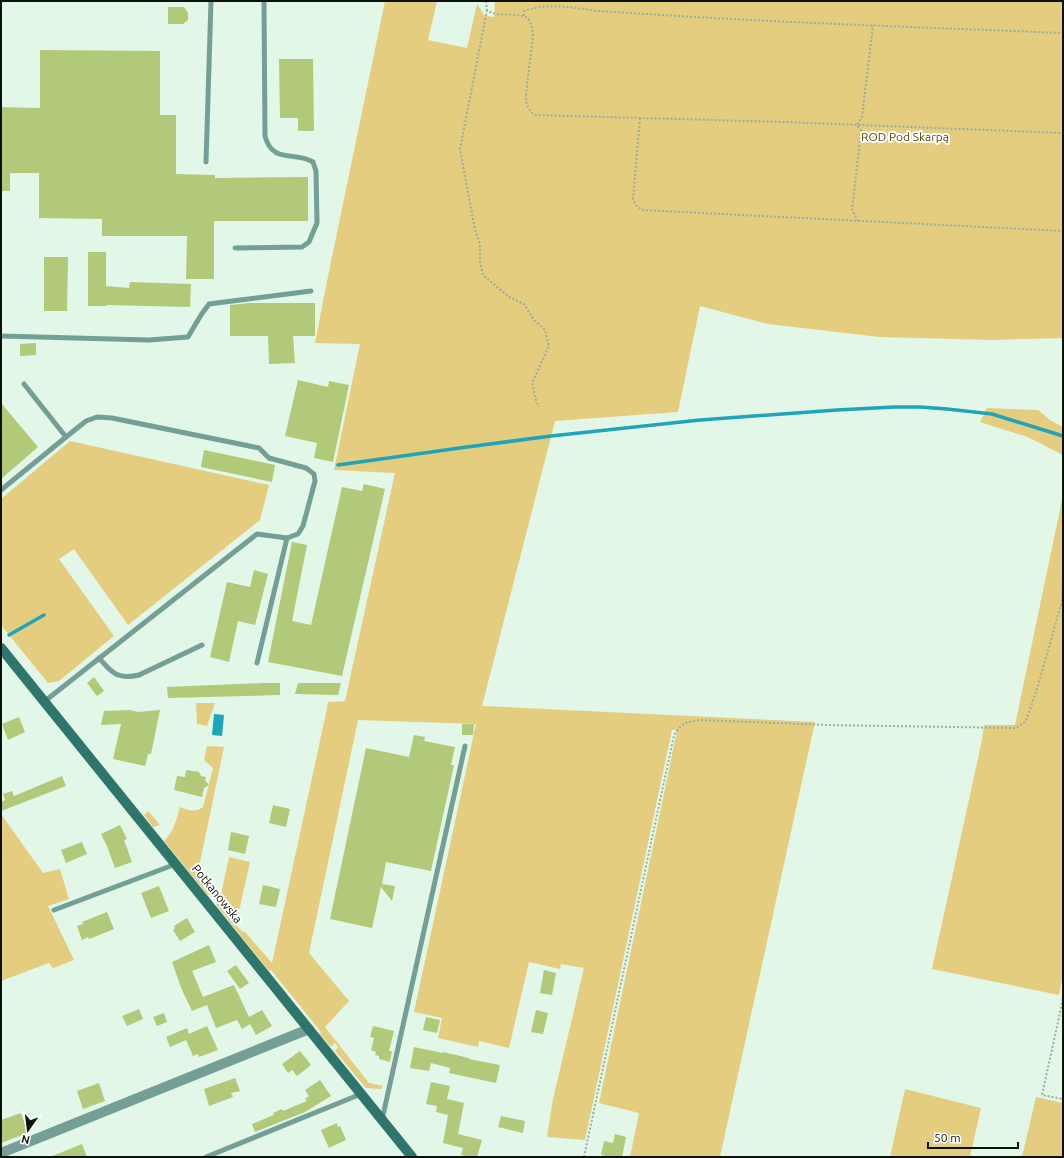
<svg xmlns="http://www.w3.org/2000/svg" width="1064" height="1158" viewBox="0 0 1064 1158" font-family="Ubuntu,sans-serif">
<style>
.green{fill:#e4cd7f}
.water{fill:#1fa5b9}
.lines{fill:none;stroke-linecap:round;stroke-linejoin:round}
.stream{stroke:#1fa5b9;stroke-width:3.5}
.building{fill:#b1c978}
.path{stroke:#9caca0;stroke-width:2;stroke-dasharray:2 2;stroke-linecap:butt}
.lane{stroke:#739f96;stroke-width:5}
.street{stroke:#739f96;stroke-width:10}
.secondary{stroke:#2e766b;stroke-width:10}
.labels{text-anchor:middle;stroke-width:4;stroke-linejoin:round;paint-order:stroke}
.park-label{font-size:12px;fill:#5a4901;stroke:#fefefe}
.street-label{font-size:12px;fill:#0b120d;stroke:#fefefe}
</style>
<rect width="100%" height="100%" fill="#e2f7e7"/>
<g class="green">
<polygon points="385,1 437,1 428,40 467,48 477,4 485,16 494,17 495,1 1063,1 1063,338 992,340 880,337 768,324 700,306 678,412 555,421 482,706 815,722 720,1157 630,1157 639,1113 599,1103 666,784 677,730 672,730 585,1140 547,1137 553,1099 584,968 561,964 560,969 529,962 509,1048 479,1041 478,1047 438,1038 442,1018 414,1012 476,724 358,720 309,953 349,1001 325,1027 369,1083 383,1086 381,1089 366,1088 335,1051 338,1047 335,1043 331,1047 320,1034 321,1032 271,970 269,971 216,905 220,899 229,857 250,862 236,925 243,932 245,932 272,963 326,713 328,702 345,701 395,473 334,470 360,344 315,343 327,281"/>
<polygon points="987,408 1038,410 1050,420 1063,427 1063,455 1028,437 980,422"/>
<polygon points="70,441 269,485 260,520 128,625 74,549 59,559 114,636 59,681 48,683 1,625 1,499"/>
<polygon points="1063,495 1063,975 1059,995 932,969 982,740 984,725 1015,725"/>
<polygon points="196,703 215,703 207,726 197,724"/>
<path d="M207,746L224,747L198,872L214,892L208,895L164,841C174,832 176,820 180,807C188,810 196,813 203,807L213,768L204,760Z"/>
<polygon points="148,811 160,825 153,827 144,815"/>
<polygon points="1,814 43,873 60,869 69,899 48,906 74,960 53,968 49,963 1,981"/>
<polygon points="905,1089 981,1108 970,1157 890,1157"/>
<polygon points="1036,1097 1063,1103 1063,1157 1022,1157"/>
</g>
<polygon class="water" points="214,714 224,715 222,736 212,735"/>
<g class="lines">
<g class="stream">
<polyline points="338,465 467,447 551,436 700,420 837,410 894,407 920,407 947,409 992,414 1063,436"/>
<polyline points="9,635 44,615"/>
</g>
</g>
<g class="building">
<polygon points="168,7 184,7 188,13 188,20 183,24 168,24"/>
<polygon points="40,50 160,51 160,115 176,115 176,174 215,175 215,178 308,177 308,221 214,221 214,279 186,279 187,236 102,236 102,219 39,218 39,173 10,173 10,191 1,191 1,107 40,108"/>
<polygon points="279,59 313,59 314,131 298,131 298,118 280,118"/>
<polygon points="88,252 106,252 106,286 129,288 130,282 191,284 190,307 106,305 107,306 88,306"/>
<polygon points="44,257 68,257 67,311 44,311"/>
<polygon points="249,303 315,303 315,336 293,336 295,363 269,364 268,336 230,336 230,305"/>
<polygon points="36,343 36,355 20,356 20,344"/>
<polygon points="298,380 328,387 329,381 349,385 333,462 314,458 317,443 285,436"/>
<polygon points="1,403 38,447 1,479"/>
<polygon points="204,450 275,465 272,482 201,467"/>
<polygon points="364,484 385,489 342,676 268,662 292,542 307,545 292,621 311,625 342,487 362,491"/>
<polygon points="254,570 268,574 255,625 238,621 229,662 210,657 227,582 250,587"/>
<polygon points="94,677 104,691 97,696 87,683"/>
<polygon points="263,683 280,683 280,695 168,698 167,687"/>
<polygon points="298,683 341,683 338,695 295,694"/>
<polygon points="130,710 138,712 160,710 151,754 148,754 145,766 113,759 121,724 101,725 104,711"/>
<polygon points="19,717 25,732 8,740 2,724"/>
<polygon points="462,724 474,724 473,735 462,735"/>
<polygon points="414,735 425,737 424,741 455,747 451,765 454,765 431,871 386,862 382,884 395,886 392,901 381,887 372,928 330,919 366,748 409,757"/>
<polygon points="186,770 199,772 201,776 206,777 205,780 209,785 204,788 202,797 174,790 177,776 185,777"/>
<polygon points="62,776 66,786 1,811 1,802 5,800 3,794 12,791 14,796"/>
<polygon points="273,805 290,809 286,827 269,823"/>
<polygon points="120,825 127,839 124,840 132,862 115,868 107,846 101,834"/>
<polygon points="231,832 249,836 245,854 228,850"/>
<polygon points="82,842 87,854 66,863 61,850"/>
<polygon points="263,885 280,889 276,907 259,904"/>
<polygon points="159,886 169,911 151,918 141,893"/>
<polygon points="107,912 114,929 89,939 88,937 82,940 77,926 83,924 82,922"/>
<polygon points="187,918 195,932 180,941 173,930 175,928 174,926"/>
<polygon points="209,945 216,962 192,971 203,997 234,985 249,1017 262,1010 272,1026 256,1035 250,1024 242,1029 237,1020 216,1028 207,1005 192,1011 182,990 172,962"/>
<polygon points="236,965 249,983 240,989 227,971"/>
<polygon points="544,970 556,973 552,995 540,993"/>
<polygon points="139,1009 143,1019 127,1026 122,1016"/>
<polygon points="536,1010 548,1013 543,1034 531,1032"/>
<polygon points="164,1013 167,1022 157,1026 153,1017"/>
<polygon points="426,1017 440,1020 437,1033 423,1030"/>
<polygon points="207,1026 218,1050 199,1057 198,1054 193,1056 186,1040 170,1047 166,1037 187,1028 189,1034"/>
<polygon points="373,1026 394,1031 389,1051 392,1051 390,1062 379,1059 379,1056 375,1055 376,1052 371,1050 374,1038 370,1037"/>
<polygon points="414,1047 443,1053 443,1052 469,1058 469,1059 500,1065 496,1083 449,1073 450,1068 431,1063 429,1071 410,1068"/>
<polygon points="300,1051 311,1065 297,1076 292,1070 288,1073 282,1064"/>
<polygon points="235,1078 240,1091 231,1093 233,1097 209,1106 204,1089"/>
<polygon points="320,1080 331,1096 305,1112 255,1132 252,1124 274,1115 273,1113 282,1109 283,1111 307,1101 305,1099 309,1096 305,1090"/>
<polygon points="431,1082 450,1086 447,1099 464,1103 458,1134 482,1140 477,1157 470,1157 461,1155 463,1148 443,1143 448,1115 436,1112 437,1106 426,1104"/>
<polygon points="99,1083 105,1101 83,1109 77,1091"/>
<polygon points="21,1113 28,1133 1,1143 1,1120"/>
<polygon points="501,1116 525,1121 523,1133 498,1127"/>
<polygon points="337,1123 338,1127 340,1126 346,1140 329,1148 321,1130"/>
<polygon points="615,1134 626,1137 622,1157 609,1157 601,1155 604,1141 613,1143"/>
<polygon points="82,1144 87,1157 50,1157"/>
</g>
<g class="lines">
<g class="path">
<path d="M486,1L487,10C498,19 522,10 529,20C532,24 532,30 533,35L526,95C526,105 528,110 535,115L784,122L1063,133"/>
<polyline points="487,10 460,149 475,230 480,244 480,262 483,275 509,297 524,304 534,320 545,330 549,346 532,383 536,400 539,407"/>
<path d="M524,16V11C548,2 574,8 599,11C631,13 663,15 695,17C818,24 940,28 1063,33"/>
<polyline points="640,118 633,199 636,205 642,210 1063,231"/>
<polyline points="858,221 852,210 861,131 857,125 862,117 873,25"/>
<polyline points="1063,999 1042,1095 1063,1099"/>
<path d="M584,1157L674,735C683,722 686,722 701,720L827,725L1016,728L1026,721L1037,689L1062,601L1063,573"/>
</g>
<g class="lane">
<polyline points="206,162 211,1"/>
<path d="M235,248L302,247L309,242L317,223L316,171L313,162C295,151 272,164 265,136L264,1"/>
<polyline points="1,336 149,340 188,337 201,315 209,304 311,291"/>
<polyline points="1,490 66,437 24,384"/>
<path d="M99,658C112,673 117,680 139,675L202,645"/>
<polyline points="257,663 287,538"/>
<polyline points="45,701 257,534 287,538 298,534 303,526 315,481 314,474 306,468 269,458 259,448 112,418 97,417 86,421 66,437"/>
<polyline points="54,910 176,864"/>
<polyline points="382,1120 465,746"/>
<polyline points="206,1157 361,1094"/>
</g>
<polyline class="street" points="1,1153 309,1029"/>
<polyline class="secondary" points="1,648 412,1157"/>
</g>
<g class="labels">
<g class="park-label">
<text x="905" y="141">ROD Pod Skarpą</text>
</g>
<g class="street-label">
<text transform="translate(217 894) rotate(51)" y="4">Potkanowska</text>
</g>
</g>
<rect width="1064" height="1158" fill="none" stroke="#0b120d" stroke-width="4"/>
<g transform="translate(28 1130) rotate(194)" stroke="#fefefe" stroke-width="3" paint-order="stroke">
<path d="M0-3L7 15L0 10L-7 15Z" fill="#0b120d"/>
<text y="-6" font-size="11" font-weight="bold" text-anchor="middle" fill="#0b120d">N</text>
</g>
<path d="M928 1142v6h90v-6" fill="none" stroke="#0b120d" stroke-width="2"/>
<text x="934" y="1142" font-size="12" fill="#0b120d" stroke="#fefefe" stroke-width="3" paint-order="stroke">50 m</text>
</svg>
